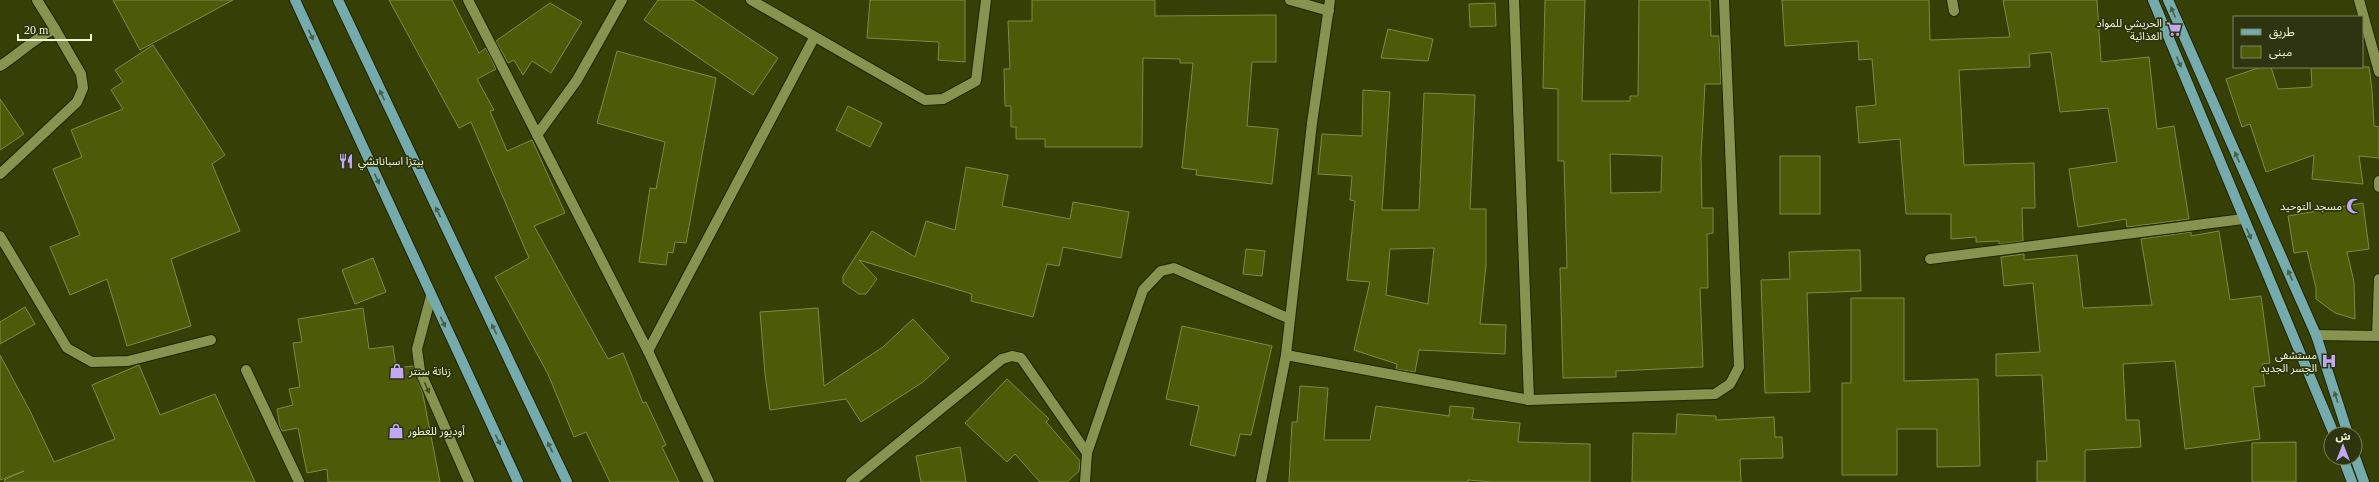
<svg xmlns="http://www.w3.org/2000/svg" width="2379" height="482" viewBox="0 0 2379 482" font-family="'Times New Roman','Noto Sans Arabic',serif">
<style>
.building{fill:#4d5a08;stroke:#7d8b45;fill-rule:evenodd}
.lines{fill:none;stroke-linecap:round;stroke-linejoin:round}
.minor-casing{stroke:#1e2400;stroke-width:12}
.major-casing{stroke:#1e2400;stroke-width:12}
.minor{stroke:#86944f;stroke-width:10}
.major{stroke:#76abae;stroke-width:10}
.oneway{fill:#475e47}
.oneway2{fill:#434c1f}
.labels{text-anchor:middle;stroke-width:3.5;stroke-linejoin:round;paint-order:stroke}
.poi-label{font-size:11px;fill:#f0f9d5;stroke:#2d340f;text-anchor:end}
</style>
<rect width="100%" height="100%" fill="#363f06"/>
<g class="building">
<polygon points="113,0 233,0 140,50"/>
<polygon points="389,0 452,0 479,53 486,48 496,69 477,79 494,110 490,111 507,151 532,140 565,213 534,226 608,359 623,353 643,403 646,402 666,445 662,447 679,482 610,482 586,432 574,437 548,374 495,277 529,258 471,122 459,128"/>
<polygon points="658,0 693,0 778,58 753,95 644,20"/>
<polygon points="870,0 965,0 965,62 938,60 939,42 867,38"/>
<polygon points="1032,0 1155,0 1155,16 1276,15 1276,62 1252,62 1247,126 1278,129 1272,184 1196,175 1197,170 1182,168 1193,63 1180,63 1180,59 1143,58 1142,147 1045,147 1045,139 1016,139 1016,127 1011,127 1011,106 1005,106 1004,69 1010,69 1008,21 1032,21"/>
<path d="M1545,0H1585L1582,101H1630V96H1638L1639,0H1710L1711,36H1719L1721,84H1705L1701,157L1702,208H1713V233L1707,234L1708,288H1700L1703,367L1616,371V377L1563,378L1560,268H1567L1564,161H1558V89L1543,88ZM1610,154L1662,156L1661,192L1611,193Z"/>
<polygon points="1782,0 1929,0 1930,40 2010,37 2003,0 2097,0 2101,62 2149,57 2157,129 2174,126 2189,219 2127,227 2126,219 2078,227 2069,169 2117,162 2108,108 2060,112 2051,52 2029,54 2030,67 1959,70 1964,165 2034,163 2035,208 2022,208 2023,241 1999,244 1999,241 1976,242 1976,237 1951,239 1951,214 1906,214 1900,139 1859,143 1856,107 1876,105 1872,59 1859,60 1858,41 1785,46"/>
<polygon points="550,3 582,22 551,73 532,61 523,75 514,60 508,63 496,41"/>
<polygon points="1495,3 1496,26 1470,27 1469,4"/>
<polygon points="1388,29 1433,39 1428,61 1381,58"/>
<polygon points="153,45 225,155 212,164 240,231 171,259 191,326 127,346 107,279 70,295 50,247 80,235 53,169 82,157 71,130 123,109 111,90 123,82 115,70"/>
<polygon points="617,51 716,78 686,243 675,242 673,253 668,252 666,265 639,262 650,188 656,189 665,142 597,123"/>
<polygon points="2261,67 2271,67 2278,89 2312,87 2311,67 2369,67 2372,90 2374,126 2379,127 2379,158 2359,156 2363,184 2312,179 2314,155 2266,172 2250,124 2242,127 2226,79"/>
<path d="M1363,90L1390,92L1382,210H1419L1424,93L1475,95L1470,209H1486V265L1480,324L1506,325L1505,354L1419,350L1415,372L1396,369L1397,364L1354,350L1370,282L1347,280L1355,201L1350,200L1352,176L1318,174L1322,134L1362,136ZM1434,248L1428,304L1386,295L1390,249Z"/>
<polygon points="0,99 24,134 0,150"/>
<polygon points="848,106 882,123 870,147 836,130"/>
<rect x="1780" y="156" width="40" height="58"/>
<polygon points="966,167 1008,175 1002,206 1070,219 1073,202 1129,212 1121,258 1063,247 1059,266 1047,264 1033,317 971,301 972,294 859,260 877,279 866,294 859,294 843,283 843,276 872,231 915,257 926,221 955,230"/>
<polygon points="2363,203 2369,249 2347,252 2354,282 2355,319 2335,313 2316,299 2316,288 2307,251 2294,253 2288,216"/>
<polygon points="2219,231 2230,300 2261,296 2270,363 2262,364 2265,386 2253,387 2260,439 2185,449 2175,361 2123,364 2126,420 2139,420 2141,447 2085,450 2085,482 2037,482 2037,461 2047,461 2042,375 1996,376 1996,354 2040,352 2033,283 2004,286 2001,257 2024,254 2024,260 2077,255 2083,308 2152,305 2141,239 2191,232 2191,236"/>
<polygon points="1246,249 1265,251 1262,276 1243,274"/>
<polygon points="1845,250 1860,250 1861,291 1807,293 1810,392 1765,393 1761,280 1790,279 1789,252"/>
<polygon points="373,258 386,292 355,304 342,270"/>
<polygon points="1851,298 1904,298 1904,381 1978,379 1980,466 1937,467 1937,429 1897,429 1897,475 1842,475 1842,383 1851,383"/>
<polygon points="25,307 35,324 0,344 0,322"/>
<polygon points="363,308 369,349 393,346 396,368 413,366 423,395 440,482 328,482 327,469 307,473 298,428 282,431 280,427 277,409 293,405 289,389 300,387 293,343 302,342 298,319"/>
<polygon points="818,308 824,386 883,347 913,319 949,358 923,382 861,422 846,399 770,410 765,374 760,312"/>
<polygon points="1182,326 1272,346 1251,435 1240,434 1235,456 1190,445 1199,406 1166,399"/>
<polygon points="0,355 30,411 54,462 115,439 92,385 139,365 160,415 215,394 255,482 5,482 4,480 24,471 0,480"/>
<polygon points="1007,379 1049,419 1046,422 1080,461 1079,471 1067,482 1040,482 1015,454 1007,462 965,423"/>
<polygon points="1300,386 1328,388 1324,440 1370,440 1376,406 1449,416 1450,406 1474,408 1472,419 1520,423 1518,442 1590,444 1590,482 1492,482 1468,480 1468,482 1289,482 1292,422 1297,422"/>
<polygon points="1677,414 1716,416 1716,420 1774,417 1775,437 1782,437 1783,458 1740,459 1741,482 1632,482 1633,433 1676,434"/>
<polygon points="2296,442 2296,482 2252,482 2252,443"/>
<polygon points="960,447 966,482 921,482 916,456"/>
</g>
<g class="lines">
<g class="minor-casing">
<g id="minor">
<polyline points="468,0 648,351 709,482"/>
<polyline points="751,0 925,100 943,99 976,81 986,0"/>
<polyline points="1290,0 1329,11"/>
<polyline points="1514,0 1529,400"/>
<polyline points="1952,0 1954,11"/>
<polyline points="2359,0 2379,72"/>
<path d="M0,66C19,54 34,38 55,29L37,0"/>
<polyline points="537,135 577,80 622,0"/>
<polyline points="0,174 77,102 83,88 81,74 55,29"/>
<polyline points="2379,181 2379,187"/>
<polyline points="0,236 67,348 92,362 128,361 211,340"/>
<polyline points="1930,259 2243,219"/>
<polyline points="431,296 417,349 420,371 469,482"/>
<polyline points="2316,335 2379,336"/>
<polyline points="2377,336 2379,279"/>
<polyline points="648,351 814,38"/>
<polyline points="1286,355 1529,400 1715,394 1730,384 1739,367 1724,0"/>
<polyline points="246,370 299,482"/>
<polyline points="851,482 1002,359 1012,356 1021,358 1087,453"/>
<polyline points="1085,482 1087,453 1143,290 1161,271 1174,268 1290,319"/>
<polyline points="1261,482 1286,355 1312,123 1330,0"/>
</g>
</g>
<g class="major-casing">
<g id="major">
<polyline points="295,0 518,482"/>
<polyline points="338,0 567,482"/>
<polyline points="2153,0 2334,434"/>
<polyline points="2168,0 2316,335 2348,434"/>
<polyline points="2355,457 2364,482"/>
<polyline points="2343,458 2352,482"/>
</g>
</g>
<use href="#minor" class="minor"/>
<use href="#major" class="major"/>
</g>
<defs><path id="oneway-solid" d="M-6-.8H1V-3.2L6.5 0L1 3.2V.8H-6Z"/></defs>
<g class="oneway">
<use href="#oneway-solid" transform="translate(2173 12) rotate(-114)"/>
<use href="#oneway-solid" transform="translate(311 35) rotate(65)"/>
<use href="#oneway-solid" transform="translate(2179 62) rotate(68)"/>
<use href="#oneway-solid" transform="translate(382 95) rotate(-116)"/>
<use href="#oneway-solid" transform="translate(2237 157) rotate(-114)"/>
<use href="#oneway-solid" transform="translate(377 179) rotate(65)"/>
<use href="#oneway-solid" transform="translate(438 212) rotate(-116)"/>
<use href="#oneway-solid" transform="translate(2249 234) rotate(67)"/>
<use href="#oneway-solid" transform="translate(2290 275) rotate(-114)"/>
<use href="#oneway-solid" transform="translate(443 322) rotate(65)"/>
<use href="#oneway-solid" transform="translate(494 329) rotate(-116)"/>
<use href="#oneway-solid" transform="translate(2336 397) rotate(-108)"/>
<use href="#oneway-solid" transform="translate(498 440) rotate(64)"/>
<use href="#oneway-solid" transform="translate(550 447) rotate(-116)"/>
</g>
<use class="oneway2" href="#oneway-solid" transform="translate(427 388) rotate(66)"/>
<defs>
<g id="supermarket-bare" transform="scale(1.2)"><path d="M-6-5.5h2.5l.6 2H6L4.5 2H-2.5L-4.4-4H-6ZM-1.5 3.2a1.3 1.3 0 1 0 .1 0ZM3 3.2a1.3 1.3 0 1 0 .1 0Z" fill="#c1a8f3" stroke="#2d340f" stroke-width="2.5" paint-order="stroke"/></g>
<g id="restaurant-bare" transform="scale(1.2)"><path d="M-5-6h1v4h1v-4h1v4h1v-4h1v5L-1.5 .5V6h-2V.5L-5-1ZM5-6V6H3V1.5H1.5Q1.5-4 5-6Z" fill="#c1a8f3" stroke="#2d340f" stroke-width="2.5" paint-order="stroke"/></g>
<g id="mosque-bare" transform="scale(1.2)"><path d="M3.5-4.9A6 6 0 1 0 3.5 4.9A5 5 0 1 1 3.5-4.9Z" fill="#c1a8f3" stroke="#2d340f" stroke-width="2.5" paint-order="stroke"/></g>
<g id="hospital-bare" transform="scale(1.2)"><path d="M-5-5h3v3.5h4V-5h3V5h-3V1.5h-4V5h-3Z" fill="#c1a8f3" stroke="#2d340f" stroke-width="2.5" paint-order="stroke"/></g>
<g id="shop-bare" transform="scale(1.2)"><path d="M-5-2.5h2.3a2.7 3.5 0 0 1 5.4 0H5L5.5 6h-11ZM-1.5-2.5h3a1.5 2.3 0 0 0-3 0Z" fill="#c1a8f3" stroke="#2d340f" stroke-width="2.5" paint-order="stroke"/></g>
</defs>
<g fill-rule="evenodd">
<use href="#supermarket-bare" x="2174" y="29"/>
<use href="#restaurant-bare" x="346" y="161"/>
<use href="#mosque-bare" x="2354" y="206"/>
<use href="#hospital-bare" x="2329" y="361"/>
<use href="#shop-bare" x="397" y="371"/>
<use href="#shop-bare" x="396" y="431"/>
</g>
<g class="labels">
<g class="poi-label">
<text x="2162" y="27">الحريشي للمواد<tspan x="2162" dy="13">الغذائية</tspan></text>
<text x="358" y="165" text-anchor="start">بيتزا اسباناتشي</text>
<text x="2342" y="210">مسجد التوحيد</text>
<text x="2317" y="359">مستشفى<tspan x="2317" dy="13">الجسر الجديد</tspan></text>
<text x="409" y="375" text-anchor="start">زناتة سنتر</text>
<text x="408" y="435" text-anchor="start">أوديور للعطور</text>
</g>
</g>
<rect x="2233" y="16" width="130" height="52" fill="#2d340f" stroke="#7b835e"/>
<rect x="2241" y="29" width="20" height="6" fill="#76abae" stroke="#7b835e"/>
<text x="2269" y="36" font-size="12" fill="#f0f9d5">طريق</text>
<rect x="2241" y="46" width="20" height="12" fill="#4d5a08" stroke="#7b835e"/>
<text x="2269" y="56" font-size="12" fill="#f0f9d5">مبنى</text>
<g transform="translate(2343 446)"><circle r="19" fill="#2d340f" stroke="#7b835e"/>
<path d="M0-3L7 15L0 10L-7 15Z" fill="#c1a8f3"/>
<text y="-6" font-size="11" font-weight="bold" text-anchor="middle" fill="#f0f9d5">ش</text>
</g>
<path d="M18 34v6h73v-6" fill="none" stroke="#f0f9d5" stroke-width="2"/>
<text x="24" y="34" font-size="12" fill="#f0f9d5" stroke="#2d340f" stroke-width="3" paint-order="stroke">20 m</text>
</svg>
